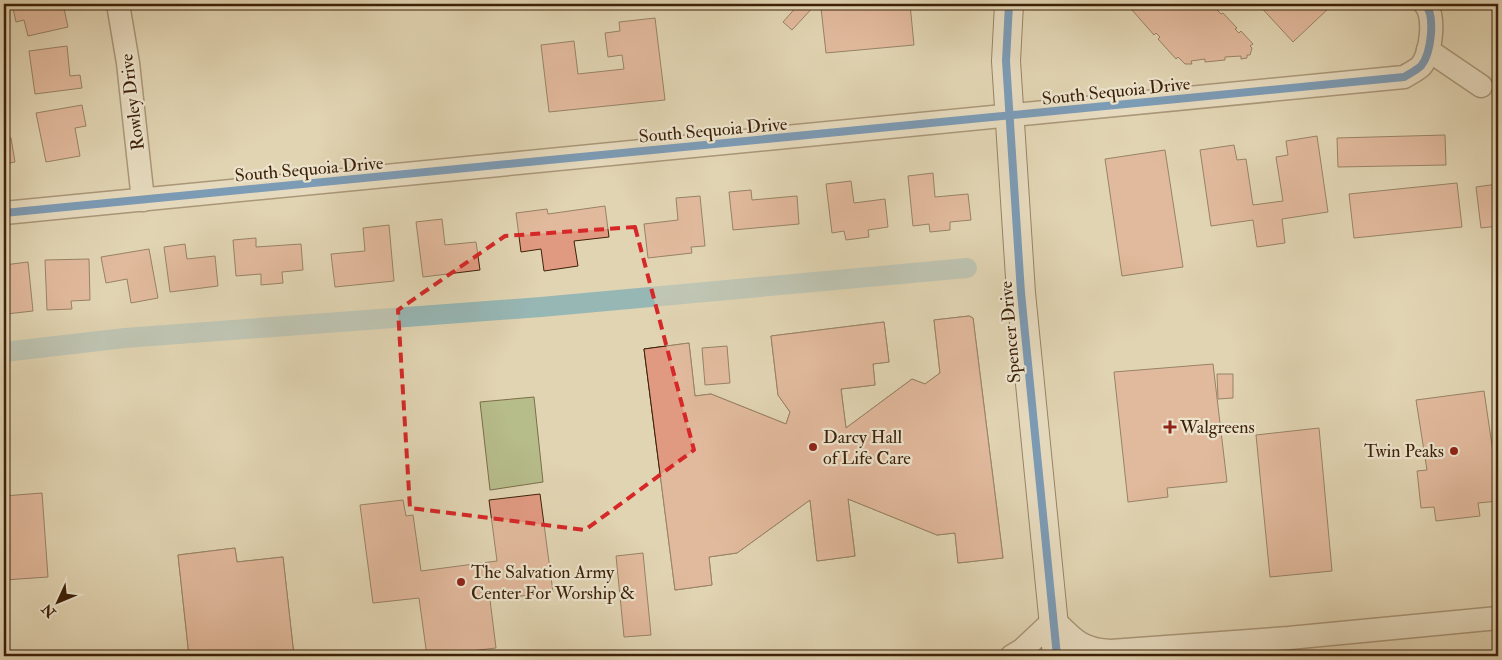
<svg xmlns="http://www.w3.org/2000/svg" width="1502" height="660" viewBox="0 0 1502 660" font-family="'IM FELL Double Pica',serif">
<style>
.green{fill:#b6bc8a;stroke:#7a6e49}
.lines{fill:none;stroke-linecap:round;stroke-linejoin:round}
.canal{stroke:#97b7b5;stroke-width:20}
.building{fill:#e09a82;stroke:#3d2108;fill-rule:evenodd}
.street-casing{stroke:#664e32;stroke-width:25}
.secondary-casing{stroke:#3d2108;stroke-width:30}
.street{stroke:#ece3cd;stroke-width:22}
.secondary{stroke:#ece3cd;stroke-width:28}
.cycleway-casing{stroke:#ece3cd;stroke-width:11}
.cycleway{stroke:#0057b8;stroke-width:8}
.marked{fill:none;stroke:#d62828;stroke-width:4;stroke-dasharray:10 6;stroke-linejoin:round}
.poi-dot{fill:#8f2418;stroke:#ece3cd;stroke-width:2}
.labels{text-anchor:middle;stroke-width:4.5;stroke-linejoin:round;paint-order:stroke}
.street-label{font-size:18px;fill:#3d2108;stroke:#ece3cd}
.poi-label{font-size:18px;fill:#3d2108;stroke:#ece3cd;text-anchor:start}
</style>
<rect width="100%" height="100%" fill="#e1d4b2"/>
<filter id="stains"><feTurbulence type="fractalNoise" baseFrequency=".004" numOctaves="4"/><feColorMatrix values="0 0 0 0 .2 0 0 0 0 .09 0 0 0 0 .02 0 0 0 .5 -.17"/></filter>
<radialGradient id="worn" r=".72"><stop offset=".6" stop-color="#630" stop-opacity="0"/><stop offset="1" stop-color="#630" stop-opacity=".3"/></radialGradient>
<polygon class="green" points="534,397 543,482 490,490 480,402"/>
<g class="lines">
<polyline class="canal" points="4,352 125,338 541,307 967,268"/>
</g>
<g class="building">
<polygon points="12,4 63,4 68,27 28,36 24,20 16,22"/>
<polygon points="799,4 816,4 792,30 783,22"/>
<polygon points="817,4 910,4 914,45 826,53 821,8"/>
<polygon points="1125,4 1215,4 1219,8 1217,10 1221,14 1223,13 1237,28 1235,29 1239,33 1241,31 1253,44 1250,46 1252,48 1250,55 1247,55 1247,58 1241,59 1241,56 1225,57 1225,60 1205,62 1205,59 1191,61 1192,64 1185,64 1178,57 1176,59 1158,39 1160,37 1156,33 1154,35 1132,10 1133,9 1131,6 1129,8"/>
<polygon points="1258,4 1315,4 1317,6 1320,4 1329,4 1331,6 1293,42"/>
<polygon points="1486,4 1498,4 1498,17"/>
<polygon points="655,18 665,100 549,112 541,45 574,41 578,74 624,69 622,55 608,57 605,33 620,31 619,22"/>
<polygon points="67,46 70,76 80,75 82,88 35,94 29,51"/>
<polygon points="82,105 86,126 75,128 80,156 46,162 36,113"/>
<polygon points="1445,135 1446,165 1338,167 1337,138"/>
<polygon points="1317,136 1328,212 1282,219 1285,243 1257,247 1253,220 1211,226 1200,150 1234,145 1237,160 1246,159 1253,205 1283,201 1276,157 1288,155 1286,141"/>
<polygon points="11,138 15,162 4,164 4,139"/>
<polygon points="1165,150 1183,267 1122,276 1105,159"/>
<polygon points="933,173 935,197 968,194 971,220 950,222 950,230 930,232 929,224 913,226 908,176"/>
<polygon points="851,181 854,203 885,199 888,227 868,230 869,237 846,240 844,231 832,233 826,184"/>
<polygon points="1457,183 1462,227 1354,238 1349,194"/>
<polygon points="1498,184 1498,226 1481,228 1476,187"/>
<polygon points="751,190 752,200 797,196 799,224 733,230 729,192"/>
<polygon points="700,196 705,246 691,247 692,253 648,258 644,224 678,220 676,198"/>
<polygon points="605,206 609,237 574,241 578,266 544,271 541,249 521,252 516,213 547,209 548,214"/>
<polygon points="442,219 445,245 476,242 480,270 423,277 416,222"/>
<polygon points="389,225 394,281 335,287 331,254 365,251 363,228"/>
<polygon points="256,238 256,247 301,244 303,270 282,272 283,283 261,285 261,274 236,276 233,240"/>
<polygon points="185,244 187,259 215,256 218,286 170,292 164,247"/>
<polygon points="149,249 158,298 131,303 127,279 106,283 101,257"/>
<polygon points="89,259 90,300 71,301 72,309 47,310 45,260"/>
<polygon points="28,262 33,311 6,314 4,265"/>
<path d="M969,316L973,318L1003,558L958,563L955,533L937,535L848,499L855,556L817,561L810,500L737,553L709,557L712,585L675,590L644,349L689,343L695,396L711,394L786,424L790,412L778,395L771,336L884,322L889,362L873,364L875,385L841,389L846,428L912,379L925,384L940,373L934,320ZM942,407L951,499L939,500L857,463L933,410ZM709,431L791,468L715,521L707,524L697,432Z"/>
<polygon points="969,316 973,318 1003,558 958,563 955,533 937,535 848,499 855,556 817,561 810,500 737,553 709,557 712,585 675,590 644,349 689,343 695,396 711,394 786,424 790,412 778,395 771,336 884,322 889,362 873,364 875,385 841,389 846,428 912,379 925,384 940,373 934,320"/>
<polygon points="727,346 730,383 705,385 702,348"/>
<polygon points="1213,364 1227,482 1167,488 1168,497 1128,502 1114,372"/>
<polygon points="1217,374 1233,374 1233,398 1218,399"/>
<polygon points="1484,391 1498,486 1498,501 1478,503 1480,516 1436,521 1434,507 1421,508 1417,471 1427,470 1416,400"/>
<polygon points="1319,428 1332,571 1270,577 1256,435"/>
<polygon points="42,493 48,577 4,580 4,496"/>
<polygon points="540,494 553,592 490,600 496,648 427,656 419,598 373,603 360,505 403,500 406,516 413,515 421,571 497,561 489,500"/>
<path d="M235,548L237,562L283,557L294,656H189L178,555ZM251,594L256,644L225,646L220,597Z"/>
<polygon points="235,548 237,562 283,557 294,656 189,656 178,555"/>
<polygon points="643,553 651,635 624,637 616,556"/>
</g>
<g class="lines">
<g class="street-casing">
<g id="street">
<polyline points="118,4 128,63 143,200"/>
<polyline points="1428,50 1481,86"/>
<path d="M4,213L1404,77C1409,74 1417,70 1421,66C1431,54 1436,16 1425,4"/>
<path d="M1012,656L1022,650L1054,620C1074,640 1082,650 1111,651L1289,638L1498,618"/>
</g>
</g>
<g class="secondary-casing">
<polyline id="secondary" points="1009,4 1006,61 1021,293 1057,656"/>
</g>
<use href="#street" class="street"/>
<use href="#secondary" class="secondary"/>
<g class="cycleway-casing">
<g id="cycleway">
<polyline points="1009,4 1006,61 1021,293 1057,656"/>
<path d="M4,213L1404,77C1409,74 1417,70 1421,66C1431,54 1436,16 1425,4"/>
</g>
</g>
<use href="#cycleway" class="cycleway"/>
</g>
<path d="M0 0H1502V660H0ZM635,227L694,450L585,530L410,508L398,310L505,236Z" fill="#e1d4b2" fill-opacity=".55" fill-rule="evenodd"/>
<path class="marked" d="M635,227L694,450L585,530L410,508L398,310L505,236Z"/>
<g class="poi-dot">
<path d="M1167.5 419.5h5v5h5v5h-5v5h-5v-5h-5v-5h5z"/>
<circle cx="813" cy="447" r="5"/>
<circle cx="1454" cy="451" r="5"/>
<circle cx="461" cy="582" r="5"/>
</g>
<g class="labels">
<g class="street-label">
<text transform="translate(1116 91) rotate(-6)" y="6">South Sequoia Drive</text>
<text transform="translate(132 102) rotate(-97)" y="6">Rowley Drive</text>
<text transform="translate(713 130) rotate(-5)" y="6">South Sequoia Drive</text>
<text transform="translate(309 169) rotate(-5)" y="6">South Sequoia Drive</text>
<text transform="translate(1010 332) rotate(-95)" y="6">Spencer Drive</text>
</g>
<g class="poi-label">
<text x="1180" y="433">Walgreens</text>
<text x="823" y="443">Darcy Hall<tspan x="823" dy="21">of Life Care</tspan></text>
<text x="1444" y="457" text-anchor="end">Twin Peaks</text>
<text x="471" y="578">The Salvation Army<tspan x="471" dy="21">Center For Worship &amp;</tspan></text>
</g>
</g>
<rect width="1502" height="660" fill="none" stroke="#e1d4b2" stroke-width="20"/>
<rect x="5" y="5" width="1492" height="650" fill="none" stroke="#3d2108" stroke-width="2.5"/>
<rect x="10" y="10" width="1482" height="640" fill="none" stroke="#3d2108"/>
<g transform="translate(58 602) rotate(226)" stroke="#ece3cd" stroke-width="4" paint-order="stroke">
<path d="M0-4L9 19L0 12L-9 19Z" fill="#3d2108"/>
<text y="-8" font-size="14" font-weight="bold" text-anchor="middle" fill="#3d2108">N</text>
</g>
<rect width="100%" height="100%" filter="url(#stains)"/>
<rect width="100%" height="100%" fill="url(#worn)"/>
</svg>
